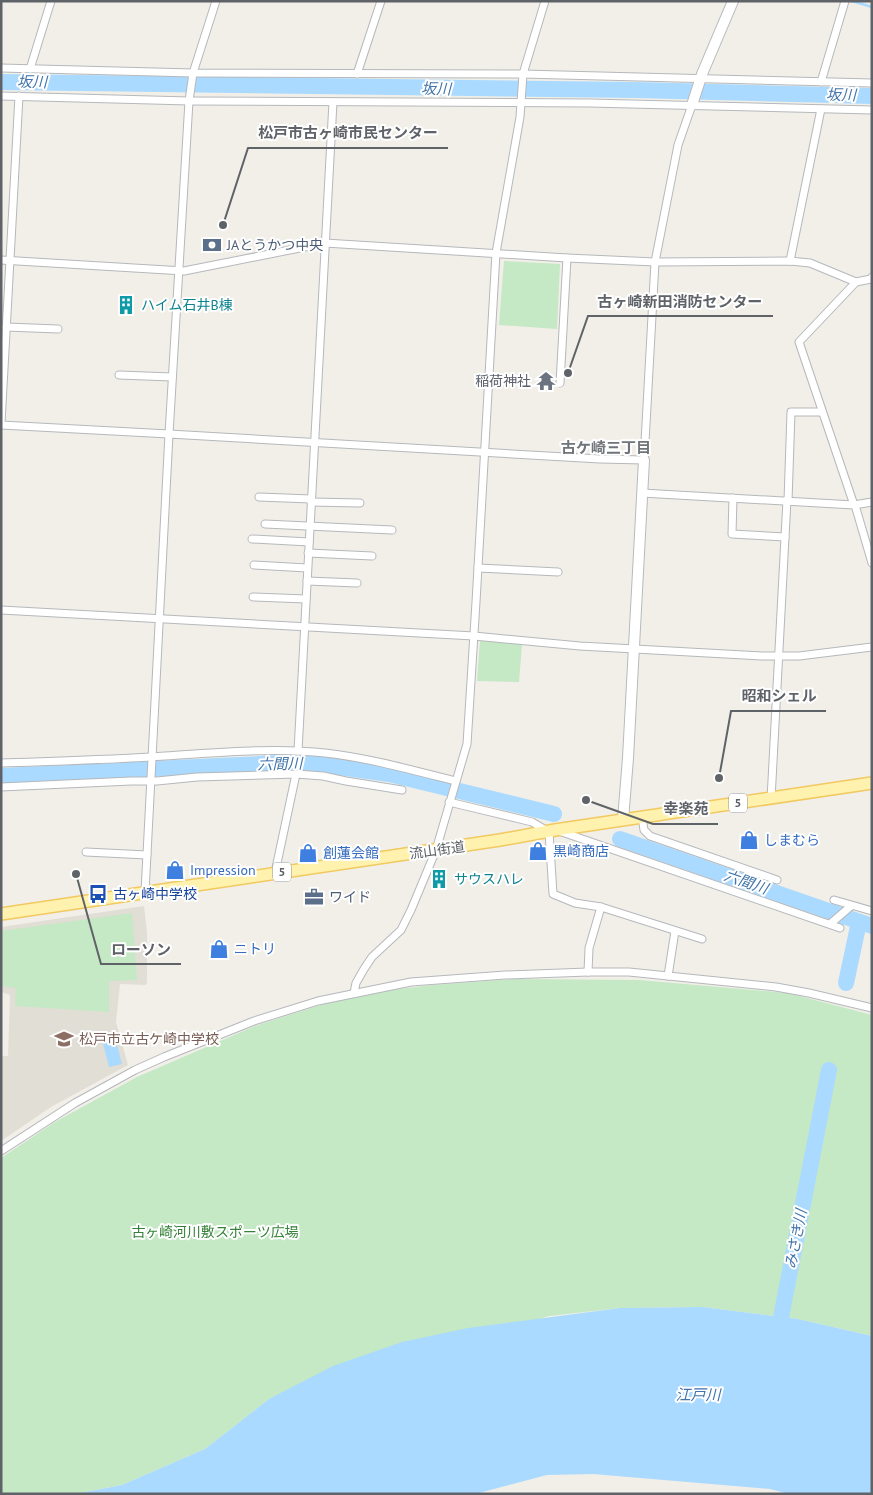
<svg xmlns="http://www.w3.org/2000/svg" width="873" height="1495" viewBox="0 0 873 1495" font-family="'PT Sans','Noto Sans JP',sans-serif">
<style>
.education{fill:#e1ded6}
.green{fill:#c5e8c5}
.water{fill:#aadaff}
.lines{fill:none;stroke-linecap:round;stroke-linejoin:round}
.stream{stroke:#aadaff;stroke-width:2.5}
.river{stroke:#aadaff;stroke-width:16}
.street-casing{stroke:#b5b8bc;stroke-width:9}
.secondary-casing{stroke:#b6babf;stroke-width:12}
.primary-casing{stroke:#f2c960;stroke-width:14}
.street{stroke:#fff;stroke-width:7}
.secondary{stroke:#fff;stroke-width:10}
.primary{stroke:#fff2af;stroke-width:11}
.labels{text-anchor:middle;stroke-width:4;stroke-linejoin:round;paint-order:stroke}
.shield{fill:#fff;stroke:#8f9295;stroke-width:1}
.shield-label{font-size:12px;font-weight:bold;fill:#5f6368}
.service-label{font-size:14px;fill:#4e5e75;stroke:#fff;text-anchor:start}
.culture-label{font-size:14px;fill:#0d838f;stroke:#fff;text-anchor:start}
.worship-label{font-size:14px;fill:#5b616d;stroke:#fff;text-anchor:end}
.shop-label{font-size:14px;fill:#366cbe;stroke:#fff;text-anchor:start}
.street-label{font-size:14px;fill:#5f6368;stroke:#fff}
.transit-label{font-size:14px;fill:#164399;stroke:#fff;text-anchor:start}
.education-label{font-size:14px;fill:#785e54;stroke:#fff;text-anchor:start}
.park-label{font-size:14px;fill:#348238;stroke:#fff}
.water-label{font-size:15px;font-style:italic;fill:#4174aa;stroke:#fff}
.neighbourhood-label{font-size:15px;font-weight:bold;fill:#70757a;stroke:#fff}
.leader{fill:none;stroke:#5f6368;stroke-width:2}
.callout-dot{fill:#5f6368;stroke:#fff;stroke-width:2}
.callout-label{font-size:15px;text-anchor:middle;font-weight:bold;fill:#5f6368;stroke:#fff;stroke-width:4;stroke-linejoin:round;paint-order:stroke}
</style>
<rect width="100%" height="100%" fill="#f1efe8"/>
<polygon class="education" points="144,906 147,932 147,983 145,985 120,984 116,1022 128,1065 51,1107 1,1141 1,1056 8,1056 10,995 1,992 1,927"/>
<g class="green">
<polygon points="504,261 560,264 557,329 499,325"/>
<polygon points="480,641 522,644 519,682 477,681"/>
<polygon points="132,913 137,980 109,981 109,1012 15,1006 16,988 1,986 1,931"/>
<polygon points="514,979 639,980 788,993 872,1015 872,1336 798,1319 702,1307 620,1308 549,1316 269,1399 205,1449 122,1485 75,1494 1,1494 1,1158 55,1122 137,1077 255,1026 327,1003 398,989 433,985"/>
</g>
<g class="water">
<polygon points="114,1033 122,1064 109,1067 101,1036"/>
<polygon points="702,1307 798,1319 872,1336 872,1494 789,1494 770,1489 593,1474 547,1475 475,1494 75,1494 122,1485 205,1449 269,1399 333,1366 402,1342 468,1328 620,1308"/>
</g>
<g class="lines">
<g class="stream">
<polyline points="852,1 872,7"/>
<polyline points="872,285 872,286"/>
</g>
<g class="river">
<polyline points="1,82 636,90 872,96"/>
<polyline points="1,776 302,762 389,774 554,814"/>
<polyline points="620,839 872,926"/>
<polyline points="846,983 859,922"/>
<polyline points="779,1336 782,1312 829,1070"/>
</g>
<g class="street-casing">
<g id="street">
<polyline points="1,68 193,73 523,74 872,83"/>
<polyline points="30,69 51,1"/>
<polyline points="357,74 381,1"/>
<polyline points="821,82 845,1"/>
<polyline points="1,96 189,101 590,103 872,110"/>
<polyline points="1,260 184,271 325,243 567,258 655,262 790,261 810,263 856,282 871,279 872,277"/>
<polyline points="790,261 821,109"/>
<polyline points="6,327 58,329"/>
<polyline points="119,375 172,377"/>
<polyline points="560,383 567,258"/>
<polyline points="1,423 19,96"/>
<polyline points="1,425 169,434 189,101 193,73 216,1"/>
<polyline points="642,493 854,505 872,502"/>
<polyline points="259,497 311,499"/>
<polyline points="733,498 732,534 785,537"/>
<polyline points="788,501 791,412 822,412"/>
<polyline points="311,502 360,503"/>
<polyline points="854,505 799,342 856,282"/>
<polyline points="855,505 872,563"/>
<polyline points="265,524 392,530"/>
<polyline points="252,539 309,542"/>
<polyline points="308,553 372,556"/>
<polyline points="254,565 307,568"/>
<polyline points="478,568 558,572"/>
<polyline points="307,581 357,583"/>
<polyline points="253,597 306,599"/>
<polyline points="1,610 474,636 580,646 762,656 799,656 872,647"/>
<polyline points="298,751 333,102"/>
<path d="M1,763C56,761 110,760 165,756C215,753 275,747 325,753C369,758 412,770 455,781"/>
<polyline points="1,787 131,781 157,781 197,777 296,774"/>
<polyline points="771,799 787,500"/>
<polyline points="449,802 532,822 549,832 553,894 575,903 601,907 589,948 588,972"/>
<polyline points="642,817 644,830 650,836 777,880"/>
<polyline points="559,831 840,928"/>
<polyline points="86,852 147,855"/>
<polyline points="277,873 276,868 296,774 323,776 346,781 402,790"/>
<polyline points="145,892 169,434 600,459 644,460 655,262 678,145 692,105"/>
<polyline points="834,900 872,911"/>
<polyline points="601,907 702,939"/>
<polyline points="830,924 851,906"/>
<polyline points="668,976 675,931"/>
<polyline points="354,993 356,983 364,969 372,957 401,930 411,910 436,850 467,744 476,602 496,253 520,117 523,74 545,1"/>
<polyline points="1,1151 75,1103 135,1070 164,1057 254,1021 318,1001 411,982 505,975 588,972 629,972 776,987 809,993 872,1008"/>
</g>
</g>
<g class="secondary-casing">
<g id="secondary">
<polyline points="692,105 702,74 733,1"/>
<polyline points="623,820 628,758 644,460"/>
</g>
</g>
<g class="primary-casing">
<polyline id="primary" points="1,914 500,840 555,830 872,783"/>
</g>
<use href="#street" class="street"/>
<use href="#secondary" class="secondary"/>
<use href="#primary" class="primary"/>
</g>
<defs>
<g id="bank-bare" transform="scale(1.5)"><path d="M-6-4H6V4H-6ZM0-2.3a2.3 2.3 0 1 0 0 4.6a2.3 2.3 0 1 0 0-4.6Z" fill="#5c6f8a" stroke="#fff" stroke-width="2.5" paint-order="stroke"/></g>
<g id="building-bare" transform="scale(1.5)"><path d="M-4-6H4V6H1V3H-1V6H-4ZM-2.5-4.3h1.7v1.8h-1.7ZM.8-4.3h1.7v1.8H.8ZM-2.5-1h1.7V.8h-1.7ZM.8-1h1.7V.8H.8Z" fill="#0f9aa8" stroke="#fff" stroke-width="2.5" paint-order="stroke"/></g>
<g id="temple-bare" transform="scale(1.5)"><path d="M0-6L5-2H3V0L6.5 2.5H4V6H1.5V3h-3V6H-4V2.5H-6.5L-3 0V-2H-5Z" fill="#6b7280" stroke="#fff" stroke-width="2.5" paint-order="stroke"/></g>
<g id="shop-bare" transform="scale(1.5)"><path d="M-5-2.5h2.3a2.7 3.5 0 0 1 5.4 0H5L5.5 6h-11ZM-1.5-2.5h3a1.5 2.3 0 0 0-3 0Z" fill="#3f7fe0" stroke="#fff" stroke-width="2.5" paint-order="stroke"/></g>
<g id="bus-bare" transform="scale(1.5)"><path d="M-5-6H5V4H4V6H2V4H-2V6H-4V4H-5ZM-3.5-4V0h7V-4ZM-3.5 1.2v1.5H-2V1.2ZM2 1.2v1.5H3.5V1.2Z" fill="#1a4fb4" stroke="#fff" stroke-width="2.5" paint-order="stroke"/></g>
<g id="office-bare" transform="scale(1.5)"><path d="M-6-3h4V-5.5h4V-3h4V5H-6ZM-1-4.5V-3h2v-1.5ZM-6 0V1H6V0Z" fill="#5c6f8a" stroke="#fff" stroke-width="2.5" paint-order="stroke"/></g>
<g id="school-bare" transform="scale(1.5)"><path d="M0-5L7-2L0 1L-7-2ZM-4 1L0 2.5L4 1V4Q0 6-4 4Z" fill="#8d6e63" stroke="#fff" stroke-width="2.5" paint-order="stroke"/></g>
</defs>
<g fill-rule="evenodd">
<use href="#bank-bare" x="212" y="245"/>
<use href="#building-bare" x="126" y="305"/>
<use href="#temple-bare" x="546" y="381"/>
<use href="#shop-bare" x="749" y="840"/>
<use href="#shop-bare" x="538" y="851"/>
<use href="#shop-bare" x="308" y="853"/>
<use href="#shop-bare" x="175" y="870"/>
<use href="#building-bare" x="439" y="879"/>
<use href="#bus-bare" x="98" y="894"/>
<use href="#office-bare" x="314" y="897"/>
<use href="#shop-bare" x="219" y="949"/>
<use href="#school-bare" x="64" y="1039"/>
</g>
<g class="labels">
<g class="shield">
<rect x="729" y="793.5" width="18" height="19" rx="4"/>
<rect x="273" y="862.5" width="18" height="19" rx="4"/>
</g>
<g class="shield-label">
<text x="738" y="807">5</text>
<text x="282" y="876">5</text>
</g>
<g class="service-label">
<text x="227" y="250">JAとうかつ中央</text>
<text x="329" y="902">ワイド</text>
</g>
<g class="culture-label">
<text x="141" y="310">ハイム石井B棟</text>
<text x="454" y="884">サウスハレ</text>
</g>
<g class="worship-label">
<text x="531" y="386">稲荷神社</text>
</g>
<g class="shop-label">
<text x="764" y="845">しまむら</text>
<text x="553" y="856">黒崎商店</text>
<text x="323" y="858">創蓮会館</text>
<text x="190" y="875">Impression</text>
<text x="234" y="954">ニトリ</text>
</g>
<g class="street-label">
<text transform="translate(437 850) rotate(-8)" y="5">流山街道</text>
</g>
<g class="transit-label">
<text x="113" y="899">古ヶ崎中学校</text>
</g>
<g class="education-label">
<text x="79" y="1044">松戸市立古ケ崎中学校</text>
</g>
<g class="park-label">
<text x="215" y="1237">古ヶ崎河川敷スポーツ広場</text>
</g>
<g class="water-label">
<text transform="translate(32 82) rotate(1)" y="5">坂川</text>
<text transform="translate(436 89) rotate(1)" y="5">坂川</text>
<text transform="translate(841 95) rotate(1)" y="5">坂川</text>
<text transform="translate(280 764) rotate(-1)" y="5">六間川</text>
<text transform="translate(746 882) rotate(19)" y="5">六間川</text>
<text transform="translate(796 1239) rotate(-79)" y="5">みさき川</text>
<text x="698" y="1400">江戸川</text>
</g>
<g class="neighbourhood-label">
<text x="606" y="453">古ケ崎三丁目</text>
</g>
</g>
<path class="leader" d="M223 225L248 148H448M568 373L588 316H773M719 778L731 711H826M586 800L653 824H718M76 874L101 964H181"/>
<g class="callout-dot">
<circle cx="223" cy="225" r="5"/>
<circle cx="568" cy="373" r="5"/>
<circle cx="719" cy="778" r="5"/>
<circle cx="586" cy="800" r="5"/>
<circle cx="76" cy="874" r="5"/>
</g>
<g class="callout-label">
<text x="348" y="138">松戸市古ヶ崎市民センター</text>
<text x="680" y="307">古ヶ崎新田消防センター</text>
<text x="779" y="701">昭和シェル</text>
<text x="686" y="814">幸楽苑</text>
<text x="141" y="955">ローソン</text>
</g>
<rect width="873" height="1495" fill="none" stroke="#5f6368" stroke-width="5"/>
</svg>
